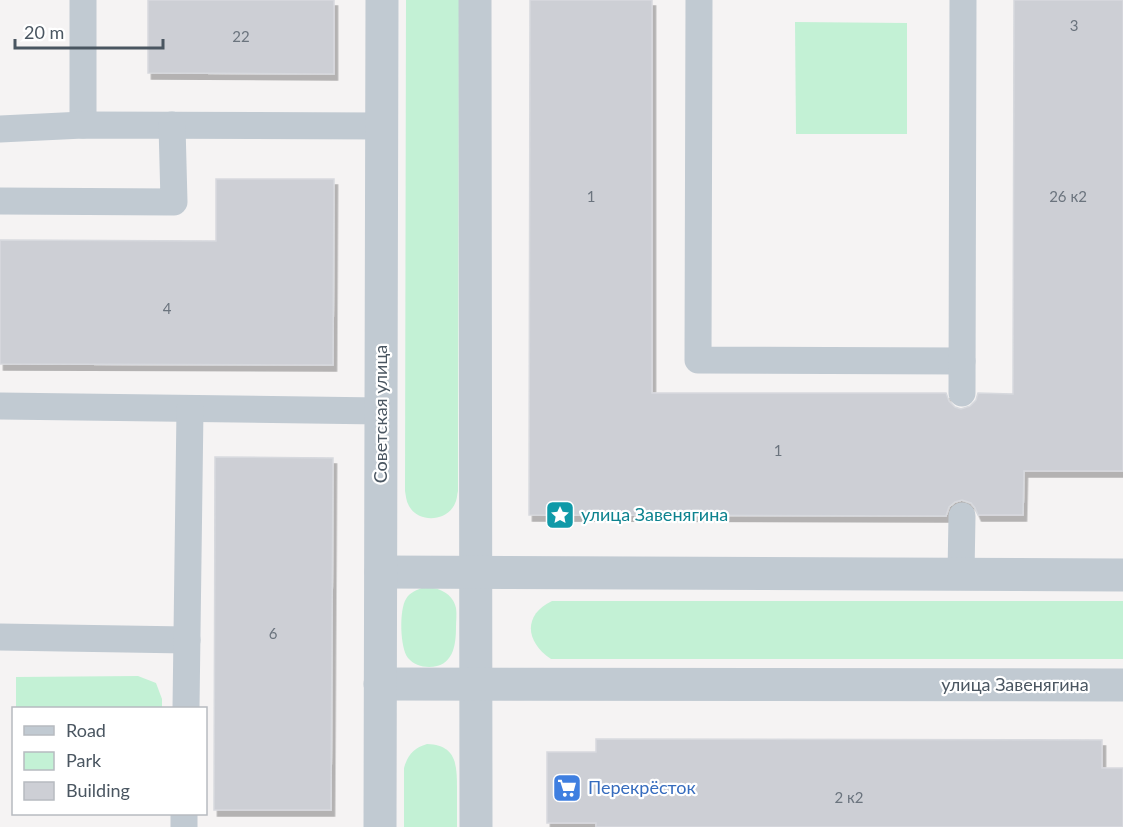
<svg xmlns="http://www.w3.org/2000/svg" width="1123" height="827" viewBox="0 0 1123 827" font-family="Lato,sans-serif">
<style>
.green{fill:#c3f1d5}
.building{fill:#cdcfd5;stroke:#d7d9de;stroke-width:1.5;filter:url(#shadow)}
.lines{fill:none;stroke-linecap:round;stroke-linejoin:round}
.service{stroke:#c1cad2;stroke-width:27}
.tertiary{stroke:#c1cad2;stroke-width:33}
.labels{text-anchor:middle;stroke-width:4.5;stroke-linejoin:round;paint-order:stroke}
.number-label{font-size:15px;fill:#6b747e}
.street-label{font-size:18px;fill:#4a5661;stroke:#fff}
.culture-label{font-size:18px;fill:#0d838f;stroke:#fff;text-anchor:start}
.shop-label{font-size:18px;fill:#366cbe;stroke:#fff;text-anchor:start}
</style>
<defs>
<filter id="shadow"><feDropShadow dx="3.5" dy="6" stdDeviation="0" flood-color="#0004"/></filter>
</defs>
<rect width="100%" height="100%" fill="#f5f3f3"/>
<g class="green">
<path d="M406,0H459L458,491C457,495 457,498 456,501C449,522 419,524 409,506C406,501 406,496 405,491Z"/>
<polygon points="795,22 907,23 907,134 796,134"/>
<path d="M424,587C438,587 453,593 456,608C457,614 456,621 456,627C456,646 453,667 429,667C421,667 413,664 408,658C400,648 399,610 406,599C410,592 417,590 424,587Z"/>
<path d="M552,601H1123V659H551C526,643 522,615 552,601Z"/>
<polygon points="138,676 156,683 162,699 162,708 16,708 16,677"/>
<path d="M427,744C456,745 457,764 457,788C457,801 457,814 457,827H404V768C408,754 414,748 427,744Z"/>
</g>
<g class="building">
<polygon points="148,0 334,0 334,74 148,73"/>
<polygon points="530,0 652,0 652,393 946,393 949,401 955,407 961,409 970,406 976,400 978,393 1013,394 1014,0 1123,0 1123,471 1024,471 1023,515 978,515 975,508 971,503 962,500 955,502 949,507 946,516 529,515"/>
<polygon points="216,179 334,179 333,365 0,364 0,240 216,241"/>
<polygon points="215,457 333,458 331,810 214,810"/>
<polygon points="596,739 1102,740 1102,768 1123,768 1123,827 596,827 596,823 547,823 547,752 596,752"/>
</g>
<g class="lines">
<g class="service">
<polyline points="699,0 698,360 962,361"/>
<polyline points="83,125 83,0"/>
<polyline points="0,129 83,125 382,126"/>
<polyline points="0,201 174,202 172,125"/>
<polyline points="962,393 963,0"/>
<polyline points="0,406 381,411"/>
<polyline points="961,574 962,516"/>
<polyline points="0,637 187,640"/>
<polyline points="186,708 190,409"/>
<polyline points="184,827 184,814"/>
</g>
<g class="tertiary">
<polyline points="475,0 476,827"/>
<polyline points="381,572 1123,575"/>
<polyline points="380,684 1123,685"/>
<polyline points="380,827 382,0"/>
</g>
</g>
<defs>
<g id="sight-square" transform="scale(1.5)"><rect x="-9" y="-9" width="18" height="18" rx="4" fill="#0f9aa8" stroke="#fff"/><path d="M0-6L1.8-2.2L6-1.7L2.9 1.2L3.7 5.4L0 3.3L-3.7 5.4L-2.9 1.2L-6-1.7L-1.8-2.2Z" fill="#fff"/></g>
<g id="supermarket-square" transform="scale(1.5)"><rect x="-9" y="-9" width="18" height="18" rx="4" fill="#3f7fe0" stroke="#fff"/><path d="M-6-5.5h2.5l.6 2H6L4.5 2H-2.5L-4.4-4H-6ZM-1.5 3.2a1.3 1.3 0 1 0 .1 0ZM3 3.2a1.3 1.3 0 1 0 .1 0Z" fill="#fff"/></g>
</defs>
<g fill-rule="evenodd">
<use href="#sight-square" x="560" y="515"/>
<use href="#supermarket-square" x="567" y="788"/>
</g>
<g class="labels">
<g class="number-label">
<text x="1074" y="31">3</text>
<text x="241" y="42">22</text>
<text x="591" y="202">1</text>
<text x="1068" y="202">26 к2</text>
<text x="167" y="314">4</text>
<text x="778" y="456">1</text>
<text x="273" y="639">6</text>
<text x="849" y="803">2 к2</text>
</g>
<g class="street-label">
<text transform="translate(381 414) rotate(-90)" y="6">Советская улица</text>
<text x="1015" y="691">улица Завенягина</text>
</g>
<g class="culture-label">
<text x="581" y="521">улица Завенягина</text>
</g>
<g class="shop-label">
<text x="588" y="794">Перекрёсток</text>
</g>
</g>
<rect x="12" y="707" width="195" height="108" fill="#ffffff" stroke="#b7bbc0" stroke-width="1.5"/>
<rect x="24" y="726" width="30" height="9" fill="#c1cad2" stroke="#b7bbc0" stroke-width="1.5"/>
<text x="66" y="737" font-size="18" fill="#4a5661">Road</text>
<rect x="24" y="752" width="30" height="18" fill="#c3f1d5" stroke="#b7bbc0" stroke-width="1.5"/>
<text x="66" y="767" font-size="18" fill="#4a5661">Park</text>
<rect x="24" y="782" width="30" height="18" fill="#cdcfd5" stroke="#b7bbc0" stroke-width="1.5"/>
<text x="66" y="797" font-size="18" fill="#4a5661">Building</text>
<path d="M15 39v9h148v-9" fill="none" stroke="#4a5661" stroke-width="3"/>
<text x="24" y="39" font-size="18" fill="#4a5661" stroke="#ffffff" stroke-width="4.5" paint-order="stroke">20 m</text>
</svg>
